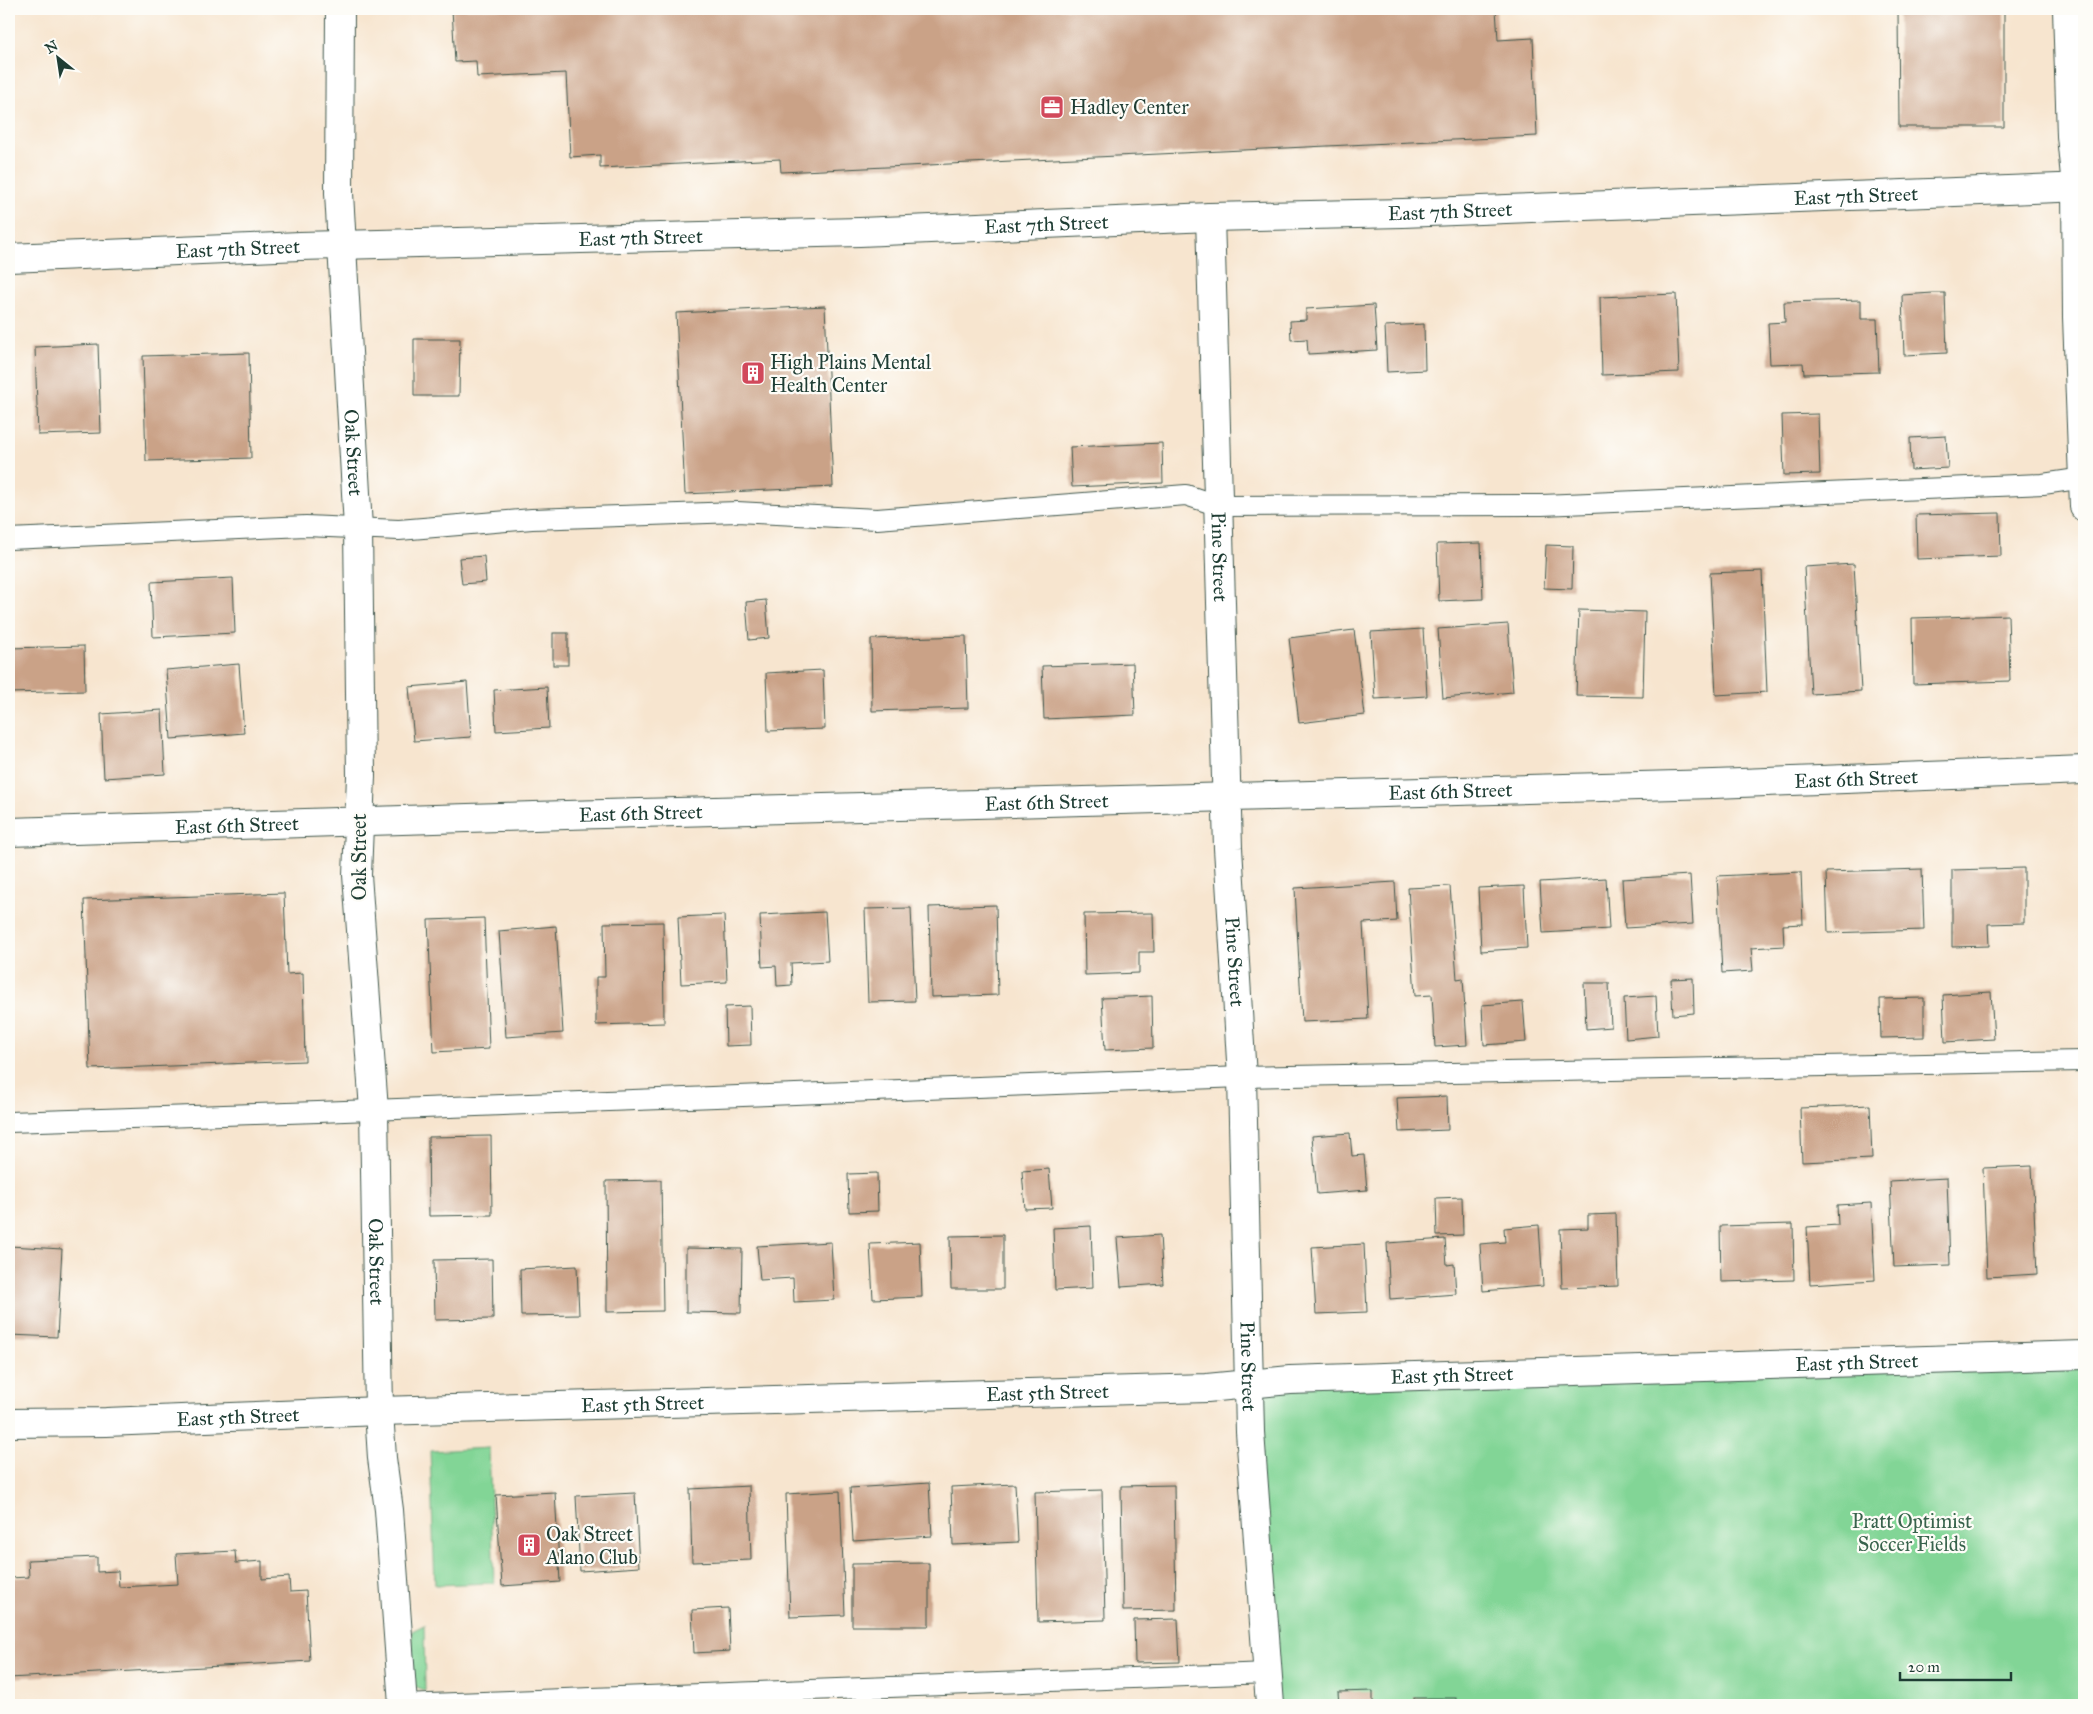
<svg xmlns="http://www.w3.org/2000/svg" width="2093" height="1714" viewBox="0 0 2093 1714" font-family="'IM FELL Great Primer',serif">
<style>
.green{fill:#82d596;stroke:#508965}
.building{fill:#caa287}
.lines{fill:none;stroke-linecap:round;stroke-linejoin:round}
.service-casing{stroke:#3f564b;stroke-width:22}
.minor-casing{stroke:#3f564b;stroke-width:30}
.service{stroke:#fff;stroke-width:20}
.minor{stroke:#fff;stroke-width:28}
.labels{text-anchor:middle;stroke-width:4.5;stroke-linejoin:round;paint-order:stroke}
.poi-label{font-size:20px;fill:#1f3d34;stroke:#fdfcf7;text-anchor:start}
.street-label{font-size:20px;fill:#1f3d34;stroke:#fdfcf7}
.park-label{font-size:20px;fill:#38634c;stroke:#fdfcf7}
</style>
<rect width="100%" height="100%" fill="#fdfcf7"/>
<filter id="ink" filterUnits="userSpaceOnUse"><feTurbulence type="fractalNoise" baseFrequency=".02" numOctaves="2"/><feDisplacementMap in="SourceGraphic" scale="10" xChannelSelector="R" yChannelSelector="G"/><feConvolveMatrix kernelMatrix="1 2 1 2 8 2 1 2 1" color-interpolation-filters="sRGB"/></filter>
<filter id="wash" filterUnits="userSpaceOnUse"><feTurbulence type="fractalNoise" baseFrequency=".0096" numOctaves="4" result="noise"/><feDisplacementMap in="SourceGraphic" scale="20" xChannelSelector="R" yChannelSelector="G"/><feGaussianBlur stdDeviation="1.12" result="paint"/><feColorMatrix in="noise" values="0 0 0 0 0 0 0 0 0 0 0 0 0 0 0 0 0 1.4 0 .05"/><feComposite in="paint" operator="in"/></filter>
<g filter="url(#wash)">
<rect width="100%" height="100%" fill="#f7e5cf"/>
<g class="green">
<polygon points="2084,1355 2084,1705 1273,1705 1248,1383"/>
<polygon points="489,1448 494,1583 435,1585 430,1451"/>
<polygon points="424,1625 425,1691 413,1685 412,1631"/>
</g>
<g id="blocks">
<g class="building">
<polygon points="199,9 219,9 219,10 199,11"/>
<polygon points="452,9 1496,9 1498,40 1533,38 1537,136 781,172 780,159 600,168 600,155 570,157 566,73 477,77 476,61 455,62"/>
<polygon points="1898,9 2004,9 2004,127 1899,127"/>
<polygon points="1933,293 1945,293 1947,353 1904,355 1902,295"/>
<polygon points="1676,294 1679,372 1602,375 1600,297"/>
<polygon points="1861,300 1861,319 1877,319 1879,372 1804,374 1803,363 1770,364 1768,323 1785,322 1784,302"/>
<polygon points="1374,305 1377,350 1308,354 1307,339 1291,340 1290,321 1306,320 1306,309"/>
<polygon points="825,306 833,487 685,494 676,313"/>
<polygon points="1424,324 1425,370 1387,372 1385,326"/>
<polygon points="414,339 460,339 459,396 414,396"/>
<polygon points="98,344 101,433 38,435 35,347"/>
<polygon points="249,353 251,458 146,461 143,356"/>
<polygon points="1818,414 1820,474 1784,475 1782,415"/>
<polygon points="1946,436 1948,468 1911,470 1910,438"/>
<polygon points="1162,443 1163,483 1072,487 1070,447"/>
<polygon points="2000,513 2001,556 1917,559 1916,515"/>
<polygon points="1481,543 1483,599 1439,601 1437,544"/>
<polygon points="1546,545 1573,546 1572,589 1544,588"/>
<polygon points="484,556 486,582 462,584 459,558"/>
<polygon points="1854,564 1861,691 1811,694 1804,567"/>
<polygon points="1762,571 1767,692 1716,695 1710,573"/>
<polygon points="233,578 235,633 153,637 151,582"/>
<polygon points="766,600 769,638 749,640 746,602"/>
<polygon points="1579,610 1645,612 1643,697 1576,696"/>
<polygon points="2008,615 2010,681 1913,684 1912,618"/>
<polygon points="1508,624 1513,692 1443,698 1438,629"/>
<polygon points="1423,629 1427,696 1375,699 1371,632"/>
<polygon points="1354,630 1365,715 1299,723 1289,638"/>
<rect x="553" y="633" width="15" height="32"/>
<polygon points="966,636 968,708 872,711 871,639"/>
<polygon points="84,646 85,691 9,693 9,648"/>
<polygon points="1133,663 1135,715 1044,719 1042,666"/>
<polygon points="239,664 244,733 171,739 166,670"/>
<polygon points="823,670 825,729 768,731 766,673"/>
<polygon points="467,682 471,737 414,741 409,687"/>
<polygon points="547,687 549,728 496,731 494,690"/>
<polygon points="162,710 165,774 104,778 101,714"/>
<polygon points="2024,868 2024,923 1988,924 1989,946 1952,947 1952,870"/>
<polygon points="1922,869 1924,930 1828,933 1826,872"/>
<polygon points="1801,872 1803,924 1783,925 1784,946 1751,948 1753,971 1722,973 1717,876"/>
<polygon points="1690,875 1693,924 1625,928 1622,879"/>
<polygon points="1606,878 1609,929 1543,933 1540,882"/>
<polygon points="1395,882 1397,921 1363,923 1368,1019 1302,1022 1295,888"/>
<polygon points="1450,886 1457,979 1463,978 1467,1045 1435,1047 1432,995 1415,996 1408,888"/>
<polygon points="1524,886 1527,948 1481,951 1478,888"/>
<polygon points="284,893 287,974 303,973 305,1061 90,1069 84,900"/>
<polygon points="996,905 998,995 931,997 929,907"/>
<polygon points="911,908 915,1001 868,1002 865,909"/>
<polygon points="825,912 828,961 791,963 792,985 777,986 776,966 762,967 760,915"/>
<polygon points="1153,913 1154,952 1139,952 1139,973 1085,975 1084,914"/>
<polygon points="724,915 727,982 681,984 678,917"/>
<polygon points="484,918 489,1049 434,1052 428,920"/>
<polygon points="663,922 664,1023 596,1025 596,977 605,977 604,923"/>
<polygon points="556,926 563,1033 506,1037 499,931"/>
<polygon points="1693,978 1694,1013 1673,1015 1671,979"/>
<polygon points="1584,983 1609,983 1611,1027 1586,1029"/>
<polygon points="1991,992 1994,1039 1945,1042 1943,995"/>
<polygon points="1152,996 1153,1048 1105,1050 1102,998"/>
<polygon points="1656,996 1658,1036 1626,1039 1624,998"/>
<polygon points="1924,998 1924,1037 1881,1038 1880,999"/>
<polygon points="1523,1002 1526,1042 1484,1045 1482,1005"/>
<polygon points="750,1006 751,1045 726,1046 725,1007"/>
<polygon points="1447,1096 1448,1130 1399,1132 1397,1098"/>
<polygon points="1870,1105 1872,1159 1802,1162 1800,1108"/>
<polygon points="1350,1133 1352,1156 1364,1155 1367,1190 1317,1194 1312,1136"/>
<polygon points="491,1136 492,1215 429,1216 428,1137"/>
<polygon points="2032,1166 2037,1274 1987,1277 1983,1168"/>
<polygon points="1049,1169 1052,1208 1025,1209 1022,1171"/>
<polygon points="877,1173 878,1211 849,1212 848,1174"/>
<polygon points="1947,1178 1950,1265 1894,1267 1890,1181"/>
<polygon points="661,1180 663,1311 607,1312 606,1181"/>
<polygon points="1462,1197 1463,1235 1437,1236 1436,1198"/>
<polygon points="1871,1203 1875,1280 1810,1284 1807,1227 1838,1225 1837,1205"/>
<polygon points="1616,1214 1618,1286 1562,1288 1560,1229 1588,1228 1588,1215"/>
<polygon points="1793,1224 1794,1280 1721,1282 1720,1226"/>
<polygon points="1539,1225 1543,1286 1483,1291 1480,1244 1505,1242 1504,1228"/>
<polygon points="1091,1226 1093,1288 1055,1290 1053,1228"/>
<polygon points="1003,1235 1003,1289 951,1289 950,1236"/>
<polygon points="1160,1235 1163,1284 1121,1287 1117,1238"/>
<polygon points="1445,1239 1447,1265 1454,1264 1456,1294 1390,1299 1387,1243"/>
<polygon points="831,1242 834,1300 794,1302 793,1278 760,1280 757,1246"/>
<polygon points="920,1242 922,1297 873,1299 870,1244"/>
<polygon points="1364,1244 1367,1312 1316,1314 1312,1247"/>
<polygon points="9,1246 62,1249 57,1337 9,1335"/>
<polygon points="686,1248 742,1249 741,1313 686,1312"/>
<polygon points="492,1259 493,1319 435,1320 434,1260"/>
<polygon points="577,1266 579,1315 521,1316 520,1269"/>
<polygon points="929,1483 932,1536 853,1541 850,1488"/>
<polygon points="1015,1484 1018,1542 953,1545 951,1487"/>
<polygon points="1174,1485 1176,1610 1123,1611 1121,1486"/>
<polygon points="749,1486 751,1560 692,1562 690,1489"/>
<polygon points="1102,1490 1105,1620 1038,1622 1035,1492"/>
<polygon points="840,1491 845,1615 790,1617 786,1494"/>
<polygon points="555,1492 560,1582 502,1586 496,1495"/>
<polygon points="635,1493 639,1567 580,1571 576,1496"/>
<polygon points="235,1551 236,1563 262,1561 262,1579 289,1577 290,1592 306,1591 310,1661 9,1678 9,1578 29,1577 28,1560 97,1557 97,1572 118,1571 119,1587 178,1584 176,1554"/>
<polygon points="929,1563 929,1626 852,1626 852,1564"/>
<polygon points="728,1608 730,1651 694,1653 692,1610"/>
<polygon points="1178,1619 1180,1662 1135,1663 1134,1620"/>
<polygon points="1373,1691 1373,1705 1339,1705 1338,1692"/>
<rect x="1414" y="1698" width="42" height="7"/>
</g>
</g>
</g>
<g filter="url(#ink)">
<use href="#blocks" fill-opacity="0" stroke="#3f564b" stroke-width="1"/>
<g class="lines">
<g class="service-casing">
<g id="service">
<polyline points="9,539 306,526 399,530 532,519 737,512 877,519 1186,495 1219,506 1542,505 2043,484 2084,478"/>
<polyline points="9,1122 318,1112 1242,1077 2084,1061"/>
<polyline points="403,1705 1269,1673"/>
</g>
</g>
<g class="minor-casing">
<g id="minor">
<path id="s1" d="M340,9L339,193L358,528L361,776L357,875L374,1110L379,1411L382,1458L389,1510L403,1705"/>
<polyline points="2067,9 2071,136 2076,187 2077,317 2084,507"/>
<path id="s2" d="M1210,217L1228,848L1242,1077L1250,1432L1270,1705"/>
<path id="s3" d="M9,258L300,246L860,232L1210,217L1403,213L2084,187"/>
<path id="s4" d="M9,832L566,815L1714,784L2084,770"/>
<path id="s5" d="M9,1423L106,1422L379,1411L1207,1388L1290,1380L2084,1355"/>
</g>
</g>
<use href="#service" class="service"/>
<use href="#minor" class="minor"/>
</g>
</g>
<defs>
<g id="office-square" transform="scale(1.25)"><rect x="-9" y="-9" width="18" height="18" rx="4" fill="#d1495b" stroke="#fdfcf7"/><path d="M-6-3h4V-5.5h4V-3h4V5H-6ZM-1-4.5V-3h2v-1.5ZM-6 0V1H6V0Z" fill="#fff"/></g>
<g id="building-square" transform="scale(1.25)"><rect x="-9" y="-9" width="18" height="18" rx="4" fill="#d1495b" stroke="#fdfcf7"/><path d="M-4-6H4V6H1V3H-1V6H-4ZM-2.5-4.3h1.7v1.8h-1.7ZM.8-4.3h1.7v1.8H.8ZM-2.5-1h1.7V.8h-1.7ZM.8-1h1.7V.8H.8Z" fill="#fff"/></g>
</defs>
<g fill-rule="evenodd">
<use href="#office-square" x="1052" y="107"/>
<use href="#building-square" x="753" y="373"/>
<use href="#building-square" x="529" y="1545"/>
</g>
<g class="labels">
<g class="poi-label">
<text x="1070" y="114">Hadley Center</text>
<text x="770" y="369">High Plains Mental<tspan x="770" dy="23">Health Center</tspan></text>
<text x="546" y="1541">Oak Street<tspan x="546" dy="23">Alano Club</tspan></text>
</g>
<g class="street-label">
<text dy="7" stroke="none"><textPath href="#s3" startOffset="1848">East 7th Street</textPath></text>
<text dy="7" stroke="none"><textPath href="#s3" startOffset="1442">East 7th Street</textPath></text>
<text dy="7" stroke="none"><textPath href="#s3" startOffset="1038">East 7th Street</textPath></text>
<text dy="7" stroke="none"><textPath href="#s3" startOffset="632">East 7th Street</textPath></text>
<text dy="7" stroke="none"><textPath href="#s3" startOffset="229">East 7th Street</textPath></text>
<text dy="7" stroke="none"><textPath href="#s1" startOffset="444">Oak Street</textPath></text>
<text dy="7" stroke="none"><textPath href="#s2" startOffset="340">Pine Street</textPath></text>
<text dy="7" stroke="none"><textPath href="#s4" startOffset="1848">East 6th Street</textPath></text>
<text dy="7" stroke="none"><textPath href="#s4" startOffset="1442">East 6th Street</textPath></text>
<text dy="7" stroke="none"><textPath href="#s4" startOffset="1038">East 6th Street</textPath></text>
<text dy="7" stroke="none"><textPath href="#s4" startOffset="632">East 6th Street</textPath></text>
<text dy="7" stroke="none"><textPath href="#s4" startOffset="228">East 6th Street</textPath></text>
<text transform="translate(359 857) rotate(-90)" y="7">Oak Street</text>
<text dy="7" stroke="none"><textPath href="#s2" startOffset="745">Pine Street</textPath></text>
<text dy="7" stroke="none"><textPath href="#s1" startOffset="1254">Oak Street</textPath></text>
<text dy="7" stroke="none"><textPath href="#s5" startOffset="1849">East 5th Street</textPath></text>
<text dy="7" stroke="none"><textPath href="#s2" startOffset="1150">Pine Street</textPath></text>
<text dy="7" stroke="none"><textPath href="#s5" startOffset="1444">East 5th Street</textPath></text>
<text dy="7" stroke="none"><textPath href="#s5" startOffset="1039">East 5th Street</textPath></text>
<text dy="7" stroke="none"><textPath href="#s5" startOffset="634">East 5th Street</textPath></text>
<text dy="7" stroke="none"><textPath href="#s5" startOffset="229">East 5th Street</textPath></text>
</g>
<g class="park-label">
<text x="1912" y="1528">Pratt Optimist<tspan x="1912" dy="23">Soccer Fields</tspan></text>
</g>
</g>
<rect width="2093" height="1714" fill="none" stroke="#fdfcf7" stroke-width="30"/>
<g transform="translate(58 58) rotate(330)" stroke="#fdfcf7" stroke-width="4" paint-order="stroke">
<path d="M0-4L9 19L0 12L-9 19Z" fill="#1f3d34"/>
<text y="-8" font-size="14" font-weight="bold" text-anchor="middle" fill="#1f3d34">N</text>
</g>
<path d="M1900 1672v8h111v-8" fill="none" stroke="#1f3d34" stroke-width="2.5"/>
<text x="1908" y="1672" font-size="15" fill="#1f3d34" stroke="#fdfcf7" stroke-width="4" paint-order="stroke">20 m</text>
</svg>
